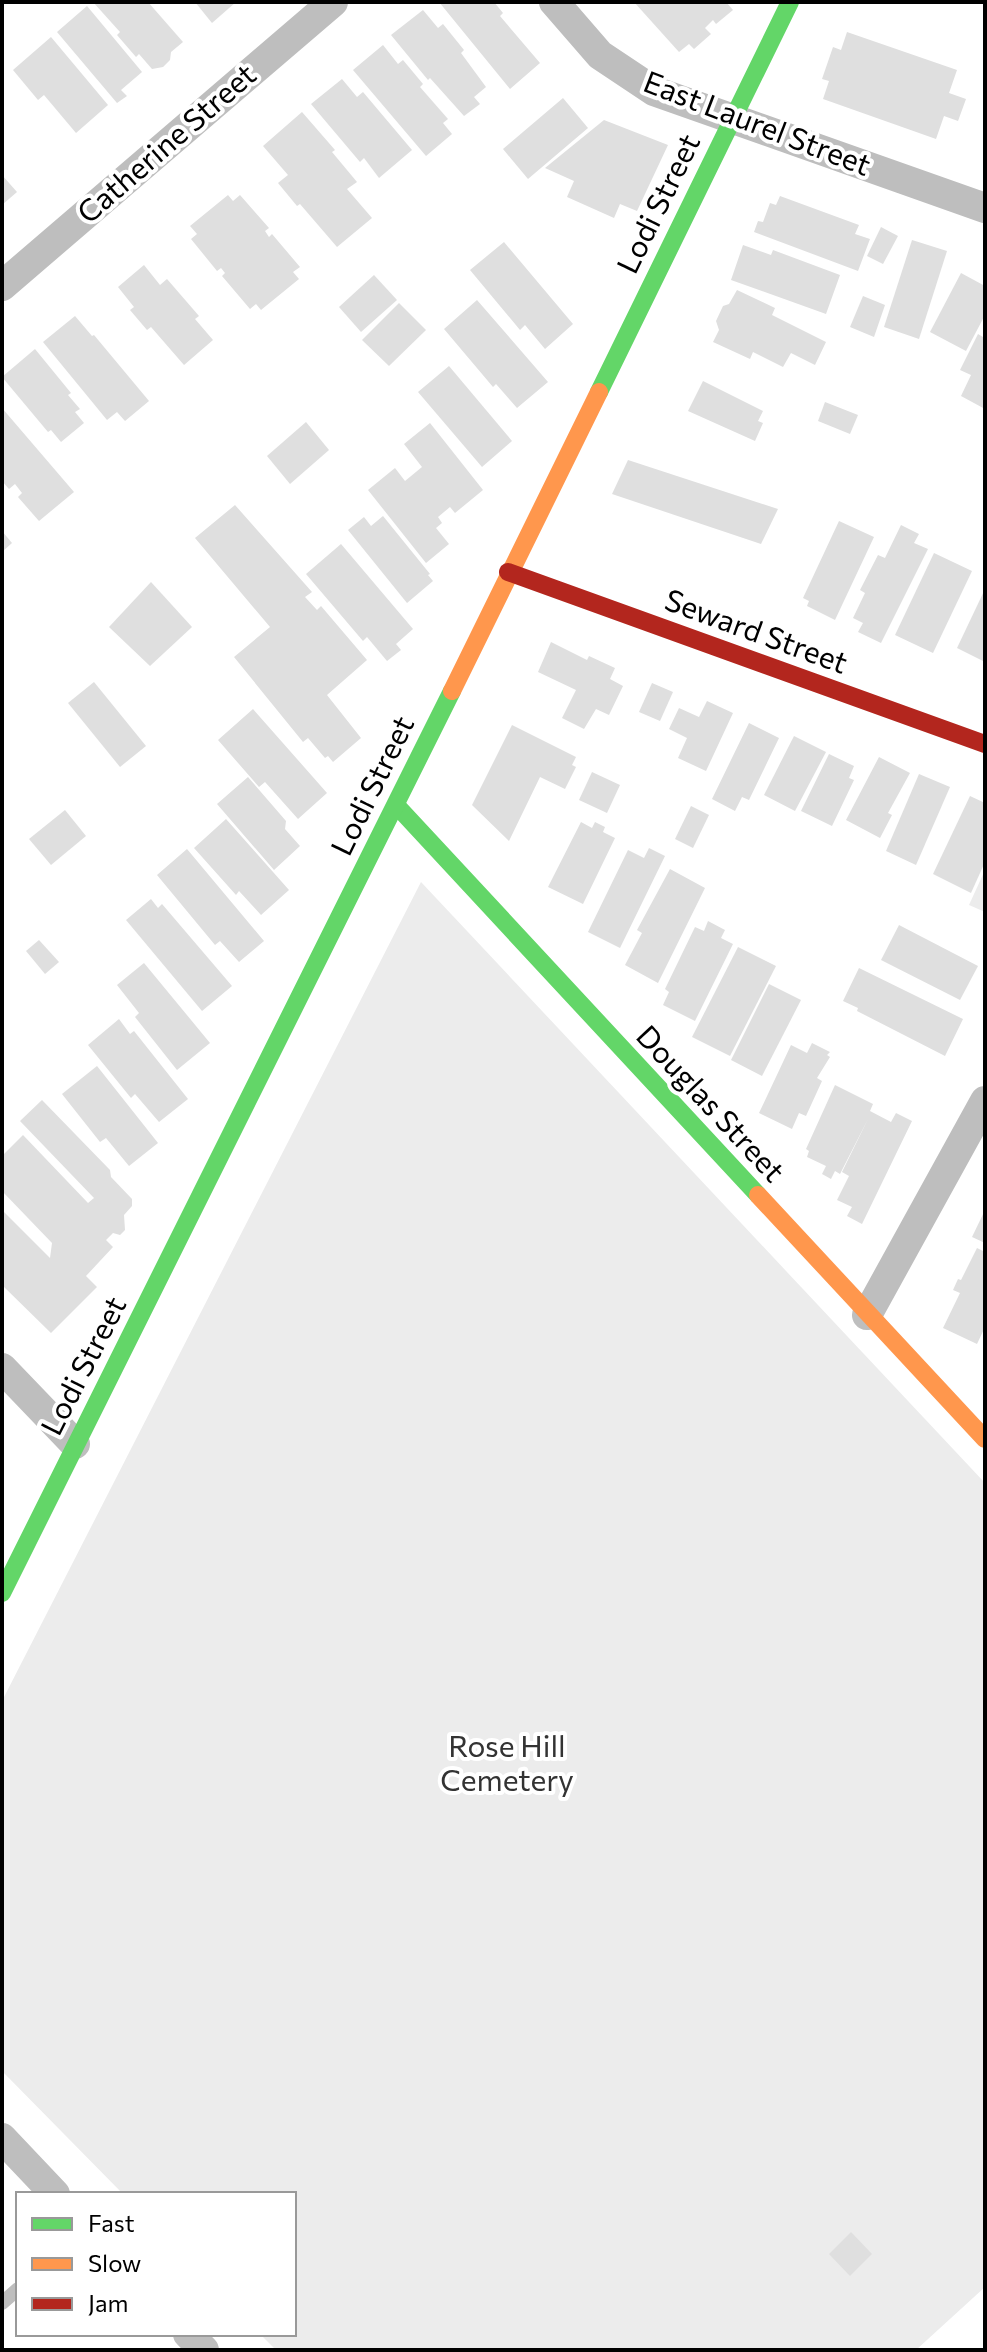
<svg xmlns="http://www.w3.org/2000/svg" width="987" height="2352" viewBox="0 0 987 2352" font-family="Commissioner,sans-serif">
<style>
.green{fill:#ececec}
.building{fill:#dfdfdf}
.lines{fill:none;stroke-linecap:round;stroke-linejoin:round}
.lane{stroke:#bebebe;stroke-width:14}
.street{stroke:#bebebe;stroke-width:30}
.fast{stroke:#63d668;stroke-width:18}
.slow{stroke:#ff974d;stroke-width:18}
.jam{stroke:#b3261e;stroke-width:18}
.labels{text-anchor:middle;stroke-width:8;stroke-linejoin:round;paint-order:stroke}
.street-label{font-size:30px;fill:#000;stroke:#fff}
.park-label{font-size:30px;fill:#333;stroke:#fff}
</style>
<rect width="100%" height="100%" fill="#fff"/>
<g class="green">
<polygon points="985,870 985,912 969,905"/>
<polygon points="421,882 985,1483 985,2287 916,2350 276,2350 260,2334 294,2334 294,2194 123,2194 2,2071 2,1701"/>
</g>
<g class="building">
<polygon points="93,2 148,2 183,42 171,52 170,60 163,67 152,69 139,54 136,57 117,35 120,32"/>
<polygon points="195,2 236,2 212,23"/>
<polygon points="439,2 494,2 503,13 500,16 540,63 510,89"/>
<polygon points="634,2 726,2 733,10 716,24 713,20 705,28 711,34 694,49 689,44 679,52"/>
<polygon points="87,6 142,72 121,90 127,96 117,103 57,32"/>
<polygon points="423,10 438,28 443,24 464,50 461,53 486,87 474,97 480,104 464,116 430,78 428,80 391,35"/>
<polygon points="847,32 957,70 949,93 966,99 958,121 944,116 936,139 823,99 829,81 822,79 833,47 841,50"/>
<polygon points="51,37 108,105 76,133 44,95 38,100 13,70"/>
<polygon points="383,45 398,64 403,60 423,84 420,87 448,119 443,123 452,134 426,156 353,70"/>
<polygon points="342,79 357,97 363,92 412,150 379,178 364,158 360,162 311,104"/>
<polygon points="563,98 588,128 528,179 503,149"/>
<polygon points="302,112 335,150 332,152 357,182 347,189 372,218 337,247 300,204 297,206 278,183 288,175 263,146"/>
<polygon points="604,120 668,145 637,211 620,204 614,218 567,197 574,181 545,168"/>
<polygon points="2,175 17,192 2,205"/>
<polygon points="228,195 233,201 240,195 269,228 265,231 269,237 272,234 300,267 293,272 299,279 261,310 256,304 250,309 222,276 225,273 221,268 217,271 191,239 197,234 190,226"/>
<polygon points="780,196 859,225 855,234 870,239 858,271 754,232 758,221 763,222 770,203 776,205"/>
<polygon points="881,227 898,236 883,264 867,256"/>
<polygon points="912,240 947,251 919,339 884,327"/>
<polygon points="504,242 573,324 545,349 525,325 520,330 470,270"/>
<polygon points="743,245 771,255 773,250 840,275 826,314 731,280"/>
<polygon points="144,265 160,285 167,279 199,316 195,319 213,340 184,365 151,327 147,330 130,310 134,307 118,287"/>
<polygon points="961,273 985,286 985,315 966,351 930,332"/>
<polygon points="374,275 397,300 361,332 339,307"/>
<polygon points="737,290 775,308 772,315 826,342 815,365 791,353 783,367 753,352 750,359 713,342 719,330 716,321 723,306 729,304"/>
<polygon points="863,296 885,305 874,337 850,327"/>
<polygon points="477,300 548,382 517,408 496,384 493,387 444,329"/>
<polygon points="399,303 426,330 389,366 362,340"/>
<polygon points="75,316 92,336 94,335 149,401 125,421 117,412 107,420 43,342"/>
<polygon points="985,333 985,409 961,396 971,375 960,370 978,334 983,337"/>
<polygon points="35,349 71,393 68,395 80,409 75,412 84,423 61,442 51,430 48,432 2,377"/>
<polygon points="449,366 512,441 482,467 418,392"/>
<polygon points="703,381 763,411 758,421 763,423 755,441 688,411"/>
<polygon points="825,402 858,415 850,434 818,421"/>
<polygon points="2,408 74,492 39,521 18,497 22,493 15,484 9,489 2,481"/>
<polygon points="306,422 329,450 290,484 267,456"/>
<polygon points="430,423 483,490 455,513 450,507 438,517 442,523 436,528 449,544 426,563 368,490 395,468 405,481 422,467 404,444"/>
<polygon points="628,460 778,509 761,544 612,494"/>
<polygon points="235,505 312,592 305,597 317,610 321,606 367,660 327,695 361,738 333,762 328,756 325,758 308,738 303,742 234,657 270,627 195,538"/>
<polygon points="383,516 430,574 428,575 433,581 407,603 348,530 364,517 371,526"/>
<polygon points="839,521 874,537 835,620 807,606 809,601 803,598"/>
<polygon points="901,525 919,534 914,543 928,549 881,643 858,632 863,623 853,618 865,593 860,590 878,555 885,558"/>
<polygon points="2,531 12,543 2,552"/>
<polygon points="341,544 413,629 396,644 401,650 387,661 367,637 363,641 306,574"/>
<polygon points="934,553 972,571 933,653 895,635"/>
<polygon points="151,582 192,627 150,666 109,627"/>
<polygon points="985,589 985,662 957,648"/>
<polygon points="551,642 587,660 589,656 615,668 610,679 623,686 609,715 596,709 584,729 562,718 576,690 538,672"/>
<polygon points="94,682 146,746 120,767 68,703"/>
<polygon points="652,683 673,692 660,721 639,712"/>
<polygon points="707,701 733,713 706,771 678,758 687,738 669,729 679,708 699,717"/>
<polygon points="253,709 327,793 298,819 265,782 259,787 218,740"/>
<polygon points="749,723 779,738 749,800 742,797 735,811 712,799"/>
<polygon points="512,725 576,757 572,765 576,767 565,789 540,777 509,841 472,805"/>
<polygon points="794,736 826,752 795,811 764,795"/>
<polygon points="829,754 854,766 849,778 854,780 832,826 801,811"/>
<polygon points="879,757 910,773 888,813 892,815 880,838 846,820"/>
<polygon points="592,772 620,785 607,813 579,800"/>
<polygon points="919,774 950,787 916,865 886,851"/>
<polygon points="248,777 286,821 285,829 300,846 274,870 217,804"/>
<polygon points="970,796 985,803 985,862 971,893 933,874"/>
<polygon points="691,806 709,815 693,848 675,839"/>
<polygon points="65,810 86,836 51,865 29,839"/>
<polygon points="226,819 289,890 261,915 239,891 236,895 194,848"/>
<polygon points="581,822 592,828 595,822 605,827 603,832 615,838 583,904 548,887"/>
<polygon points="649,848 665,856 620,948 588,932 628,850 644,858"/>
<polygon points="187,849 264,941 239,962 220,941 215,945 157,875"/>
<polygon points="670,869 705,888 658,983 625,965 642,933 637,930"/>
<polygon points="151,899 158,908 162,904 232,986 202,1011 126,920"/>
<polygon points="708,921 725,930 721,938 733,944 695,1021 663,1005 669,992 665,989 695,927 704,931"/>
<polygon points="899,925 978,966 960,1000 881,960"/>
<polygon points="39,940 59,962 45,974 26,951"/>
<polygon points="738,947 776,966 730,1056 692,1037"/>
<polygon points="144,963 210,1043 177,1070 135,1017 139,1013 117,985"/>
<polygon points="859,968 963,1019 945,1056 857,1011 858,1008 843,1001"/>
<polygon points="769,984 801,1000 762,1076 731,1060"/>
<polygon points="119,1019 130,1034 134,1031 188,1099 159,1122 135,1094 131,1098 88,1045"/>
<polygon points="812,1043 830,1052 827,1055 830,1057 817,1078 822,1081 806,1116 799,1113 792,1129 759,1113 791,1045 807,1053"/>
<polygon points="97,1066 158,1143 129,1166 106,1138 100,1142 62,1094"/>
<polygon points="835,1085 873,1104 870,1111 891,1122 896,1113 912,1121 862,1224 847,1216 852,1207 837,1200 849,1176 842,1172 868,1119 840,1174 835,1171 831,1179 822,1174 826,1166 807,1157 809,1151 806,1149"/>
<polygon points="42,1100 110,1170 111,1177 132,1199 132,1206 124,1215 125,1230 120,1235 113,1233 106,1240 113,1247 86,1276 97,1287 51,1333 2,1285 2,1210 50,1258 52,1243 2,1191 2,1156 23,1135 88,1203 94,1198 20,1121"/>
<polygon points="985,1210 985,1243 972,1237"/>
<polygon points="977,1248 985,1252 985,1327 977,1344 943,1328 960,1293 953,1290 958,1279 961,1280"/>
<polygon points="851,2232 872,2254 850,2276 829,2254"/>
</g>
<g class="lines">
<polyline class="lane" points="2,2303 18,2289"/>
<g class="street">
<polyline points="554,2 600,55 654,91 985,208"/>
<polyline points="2,286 333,2"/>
<polyline points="867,1315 985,1101"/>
<polyline points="2,1368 75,1444"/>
<polyline points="2,2138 55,2194"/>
<polyline points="188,2334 204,2350"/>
</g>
<g class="fast">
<polyline points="599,392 790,2"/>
<polyline points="396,805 758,1195"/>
<polyline points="2,1593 452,691"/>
</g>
<g class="slow">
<polyline points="452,691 599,392"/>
<polyline points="758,1195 985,1439"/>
</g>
<polyline class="jam" points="508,572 985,744"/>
</g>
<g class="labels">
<g class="street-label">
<text transform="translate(757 124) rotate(21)" y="10">East Laurel Street</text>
<text transform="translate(167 144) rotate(-41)" y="10">Catherine Street</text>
<text transform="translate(659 204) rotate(-64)" y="10">Lodi Street</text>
<text transform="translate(756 632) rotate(20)" y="10">Seward Street</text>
<text transform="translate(373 786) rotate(-64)" y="10">Lodi Street</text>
<text transform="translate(710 1104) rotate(47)" y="10">Douglas Street</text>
<text transform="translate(84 1366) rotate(-63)" y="10">Lodi Street</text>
</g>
<g class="park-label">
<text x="507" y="1757">Rose Hill<tspan x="507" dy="34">Cemetery</tspan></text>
</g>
</g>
<rect width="987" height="2352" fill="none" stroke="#000000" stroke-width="8"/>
<rect x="16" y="2192" width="280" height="144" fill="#ffffff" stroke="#999999" stroke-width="2"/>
<rect x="32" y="2218" width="40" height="12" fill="#63d668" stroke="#999999" stroke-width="2"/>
<text x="88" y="2232" font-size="24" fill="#000000">Fast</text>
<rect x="32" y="2258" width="40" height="12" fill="#ff974d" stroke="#999999" stroke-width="2"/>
<text x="88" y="2272" font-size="24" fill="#000000">Slow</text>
<rect x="32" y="2298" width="40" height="12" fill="#b3261e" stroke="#999999" stroke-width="2"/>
<text x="88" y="2312" font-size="24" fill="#000000">Jam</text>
</svg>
